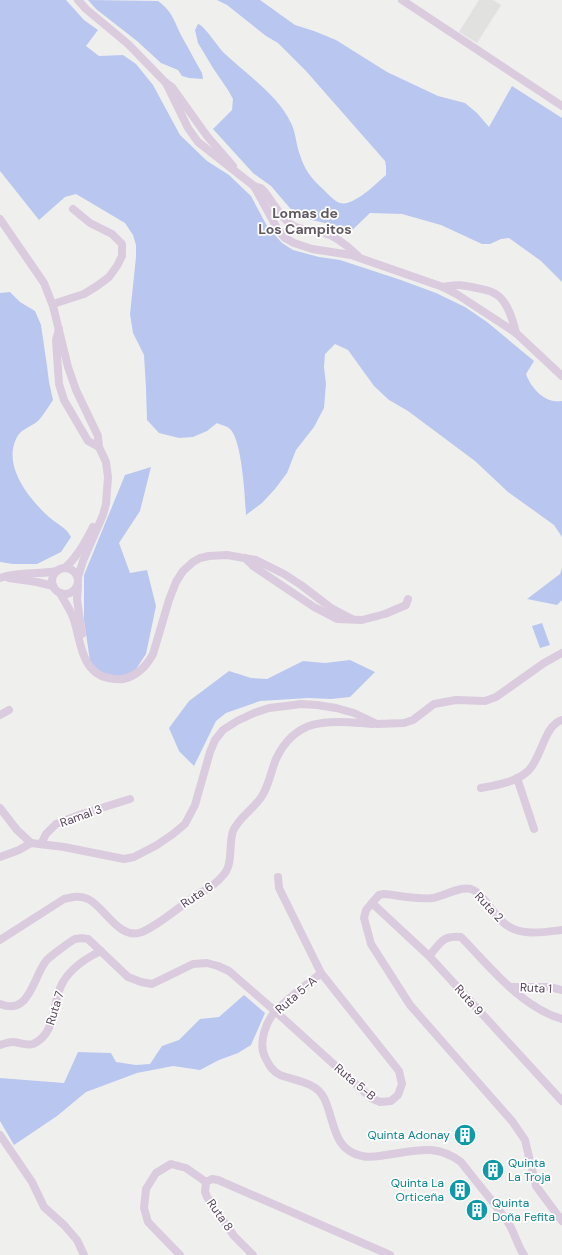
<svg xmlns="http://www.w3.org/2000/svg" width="562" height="1255" viewBox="0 0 562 1255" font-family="'DM Sans',sans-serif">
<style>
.education{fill:#e1e1df}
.green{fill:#b9c6f0}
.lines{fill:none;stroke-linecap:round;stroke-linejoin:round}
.street{stroke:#dbcbde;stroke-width:8}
.labels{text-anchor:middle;stroke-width:3.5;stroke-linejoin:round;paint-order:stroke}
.street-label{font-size:12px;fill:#58455b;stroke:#fff}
.culture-label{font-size:12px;fill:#0d838f;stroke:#fff;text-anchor:end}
.quarter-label{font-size:14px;font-weight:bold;fill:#625a62;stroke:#fff}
</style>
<rect width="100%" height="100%" fill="#eff0ed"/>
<polygon class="education" points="479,0 493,0 501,5 477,43 459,32"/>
<g class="green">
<path d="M0,0H66L84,20L98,30L86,46L99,56L123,55L136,64L153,85L180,135L207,161L229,175L251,196L267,226L282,243L293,250L319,257L340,260L401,280L436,293L465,307L487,322L534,361L526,374C531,388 545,404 562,401V537L554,525L508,492L475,461L408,411L389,400L374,386L348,350L335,344L325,354L324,367L326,384L324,408L314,427L296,450L287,473L275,489L262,503L246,515C245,496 242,443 231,430C228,426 221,425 217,423L207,431L193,437L179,438L159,433L147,420L146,388L144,355L133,333L130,314L136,257V245L133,235L125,223L76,194L65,197L39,220L0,171Z"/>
<path d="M88,0L158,1C173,12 174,21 182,37C189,49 195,61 202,73L203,79L189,78L182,76L178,70L161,63L137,41L96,9Z"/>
<path d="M217,0H260L295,25L314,31L336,40L387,72L438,96L465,103L477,113L489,127L512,86L562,118V282L541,261L509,238L501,239L490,244H482L441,225L402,214L370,213L347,235L325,223L303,218L295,214L271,186L253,173L213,129L232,110L233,99L228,90L213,68L198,43L195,30L198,24C205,26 217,46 224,53C246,74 278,95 291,123C296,133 296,145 300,155C305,171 312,179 324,190C328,194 334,201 340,203C353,207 377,183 386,175V166L385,161L306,71L278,43L266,36L227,5Z"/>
<path d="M10,292L20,302L35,311L41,325L47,366L49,382L53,400C49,406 44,414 39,420C33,426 21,429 17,437C2,465 28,498 49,517C58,525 65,526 71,537L61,552L37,564H13L0,562V293Z"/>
<polygon points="151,467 140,511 119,543 130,573 147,570 156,606 146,654 134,672 122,677 106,675 96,670 90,661 84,620 84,575 125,475"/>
<polygon points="562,568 562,600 557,605 527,599 560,574"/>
<polygon points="542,623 550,645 540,648 532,626"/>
<polygon points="350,660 375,672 350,697 331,699 309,698 260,701 226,713 216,721 194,766 179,751 169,728 189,701 229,671 251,678 267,679 303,661 325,663"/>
<polygon points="244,995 265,1013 251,1045 238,1053 219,1060 200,1070 173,1066 137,1073 86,1092 57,1116 14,1145 0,1121 0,1078 64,1083 78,1052 111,1053 116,1062 136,1065 150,1064 162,1046 179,1040 200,1019 219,1017"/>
</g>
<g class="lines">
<g class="street">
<polyline points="78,0 86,9 128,44 166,83 172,87 207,136 233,166"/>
<polyline points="402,0 562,106"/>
<path d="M166,83L188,128L198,142L254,186L261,188L264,191C273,202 280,217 292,225C301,231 311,229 322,232C335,236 348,246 358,256"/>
<polyline points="254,186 278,230 285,238 294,243 312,249 351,255 443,287 458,295 516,333 562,376"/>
<polyline points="0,219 44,283 53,306 68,367 76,390 98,436 99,447 106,462 108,477 106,504 103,515 83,561 78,577"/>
<path d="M443,287C458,284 462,285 477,288C484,290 491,290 497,295C508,302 513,321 516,333"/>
<polyline points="53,304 84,294 97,286 109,277 117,266 122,256 122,244 112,234 90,223 73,209"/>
<polyline points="59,329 56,340 59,384 64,400 88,441 99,447"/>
<polyline points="245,558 253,566 314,607 337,619 362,620 385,614 406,605 408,599"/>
<circle cx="65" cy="581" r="13"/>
<path d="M65,568C78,556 85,542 93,527"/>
<path d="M0,578C19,571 37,575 57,571"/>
<polyline points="9,578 37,582 53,586"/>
<polyline points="78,586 77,599 82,634"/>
<path d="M60,593C64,601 70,609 73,617C81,639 80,672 108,678C113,679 118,680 123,679C137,676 146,667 153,654L169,600L176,582L183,571L193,562L200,558L209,556L227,555L256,560L284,574L301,585L331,608L352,619"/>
<polyline points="0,715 9,710"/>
<polyline points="517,778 534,829"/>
<path d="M481,788C497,785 516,782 528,771C542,758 544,725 562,720"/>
<polyline points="0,808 17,830 31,843 64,847 124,859 134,857 157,845 173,834 185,824 195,805 210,752 215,740 223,730 237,721 254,713 269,708 286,706 301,704 317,705 336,708 354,713 377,724 404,723 413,720 434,704 456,700 485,701 496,697 544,663 562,653"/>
<polyline points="41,844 46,834 56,824 79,815 130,799"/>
<polyline points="0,857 19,850 31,843"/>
<polyline points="372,903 429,956 562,1101"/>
<path d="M562,930C545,932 523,936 508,926C499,921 493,911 487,903C483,898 478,891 471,889C459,886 445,896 433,898C421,900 396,895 384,894L379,895L372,903L366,910L364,918L371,944L410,1005L512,1121L525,1140L536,1186L562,1221"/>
<path d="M0,940L64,899C72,897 80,895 88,899C105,907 119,941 142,932C159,925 179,907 195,896C200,892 207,890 213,885C218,881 226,874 228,867C232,856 229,843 233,831C239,817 254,809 262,796C269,785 271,771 276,759C297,715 331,721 373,724"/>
<path d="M429,956C441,943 442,935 461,937C490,967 521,1007 562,1019"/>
<path d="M321,973C307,985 290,996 277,1010C266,1020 258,1043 265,1057C269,1065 272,1071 280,1075C296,1081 316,1082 324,1098C335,1120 332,1150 362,1156C370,1158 378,1156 386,1155C416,1151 435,1143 461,1162C477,1183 495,1203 509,1224C515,1234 518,1247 524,1255"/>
<polyline points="510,987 550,987 562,990"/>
<path d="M0,1004C30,1016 33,977 46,961C49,957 71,941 75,939C80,938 83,938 88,939L128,977L141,982L152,984L193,964L207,963L218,966L229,971L275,1011L371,1098L380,1102L391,1101L398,1095L402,1084L399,1071L321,973L279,888L278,877"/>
<path d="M0,1045C4,1044 8,1042 12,1042C19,1042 27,1046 33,1044C58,1033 51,1001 63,982C72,967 86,958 101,951"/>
<polyline points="0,1135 32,1182 44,1207 64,1225 77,1240 84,1255"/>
<polyline points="206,1182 212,1179 218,1180 390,1255"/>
<polyline points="180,1255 148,1222 144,1208 146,1189 156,1173 171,1164 186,1168 206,1182 205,1192 207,1197 234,1236 253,1255"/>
</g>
</g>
<defs>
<g id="building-disc" transform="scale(1.15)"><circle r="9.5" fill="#0f9aa8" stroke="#fff"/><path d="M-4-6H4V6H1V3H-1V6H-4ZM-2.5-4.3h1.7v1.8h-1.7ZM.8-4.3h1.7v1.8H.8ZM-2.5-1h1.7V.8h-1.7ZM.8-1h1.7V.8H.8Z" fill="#fff"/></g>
</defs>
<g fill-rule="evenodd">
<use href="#building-disc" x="465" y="1135"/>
<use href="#building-disc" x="493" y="1170"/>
<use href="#building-disc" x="460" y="1190"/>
<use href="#building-disc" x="477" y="1210"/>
</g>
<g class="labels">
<g class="street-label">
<text transform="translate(81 816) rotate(-20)" y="4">Ramal 3</text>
<text transform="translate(197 895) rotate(-34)" y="4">Ruta 6</text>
<text transform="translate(489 907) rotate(47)" y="4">Ruta 2</text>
<text transform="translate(536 988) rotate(3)" y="4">Ruta 1</text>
<text transform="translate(296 995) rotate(-41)" y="4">Ruta 5-A</text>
<text transform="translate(469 1000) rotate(48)" y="4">Ruta 9</text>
<text transform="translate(55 1008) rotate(-73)" y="4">Ruta 7</text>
<text transform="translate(355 1082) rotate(40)" y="4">Ruta 5-B</text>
<text transform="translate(220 1215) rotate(55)" y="4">Ruta 8</text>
</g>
<g class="culture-label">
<text x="450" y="1139">Quinta Adonay</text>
<text x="508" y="1167" text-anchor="start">Quinta<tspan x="508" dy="14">La Troja</tspan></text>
<text x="444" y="1187">Quinta La<tspan x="444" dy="14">Orticeña</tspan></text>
<text x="492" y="1207" text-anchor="start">Quinta<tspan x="492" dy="14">Doña Fefita</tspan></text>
</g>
<g class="quarter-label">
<text x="305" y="218">Lomas de<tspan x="305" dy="16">Los Campitos</tspan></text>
</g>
</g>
</svg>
